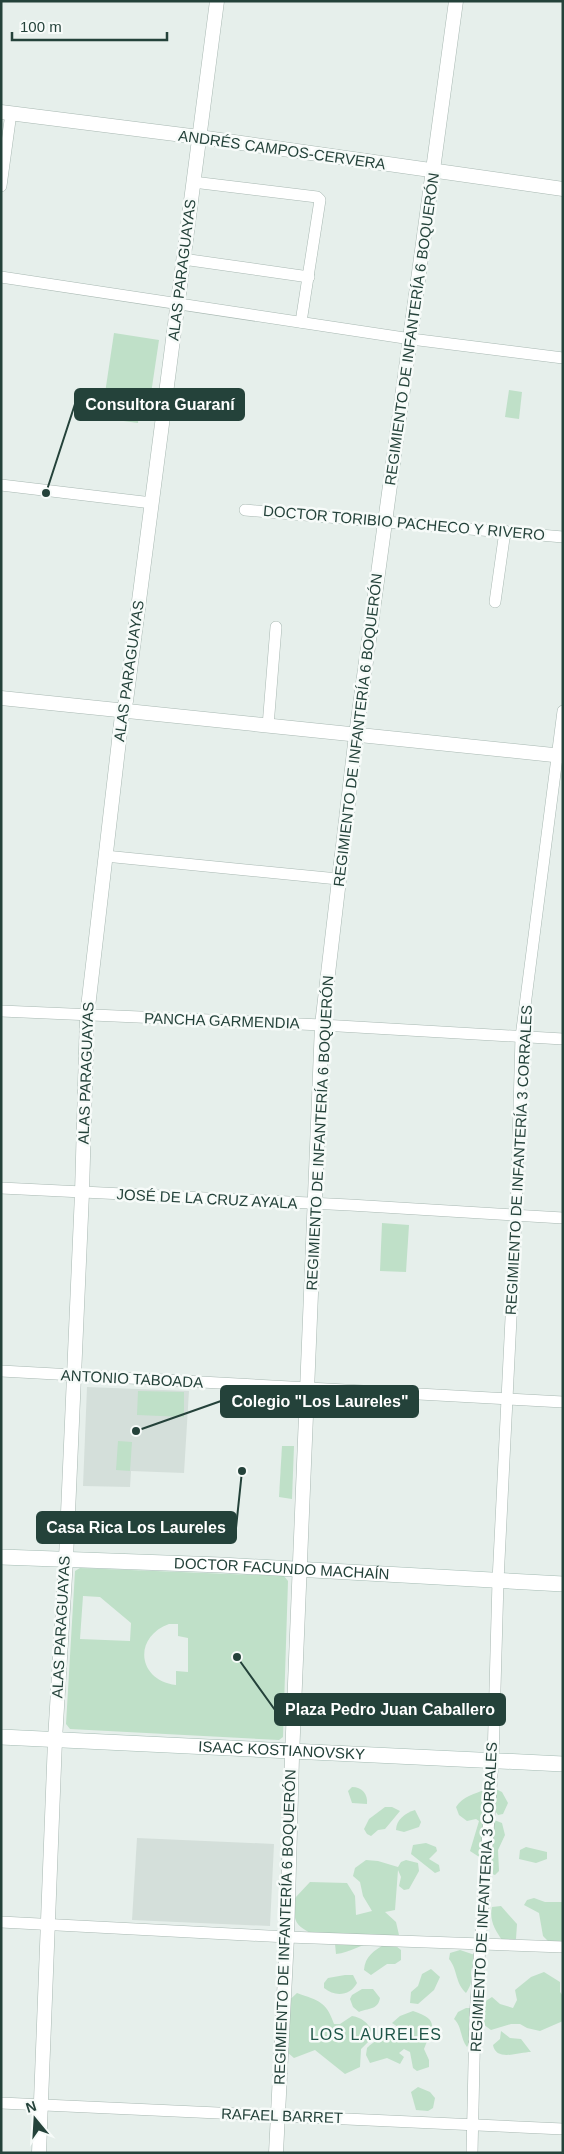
<svg xmlns="http://www.w3.org/2000/svg" width="564" height="2154" viewBox="0 0 564 2154" font-family="Arial,sans-serif">
<style>
.built{fill:#d4dfda}
.green{fill:#bfe0c8;fill-rule:evenodd}
.lines{fill:none;stroke-linecap:round;stroke-linejoin:round}
.minor-casing{stroke:#a8b8b2;stroke-width:12}
.tertiary-casing{stroke:#a8b8b2;stroke-width:15}
.secondary-casing{stroke:#a4bbb3;stroke-width:16}
.minor{stroke:#fff;stroke-width:11}
.tertiary{stroke:#fff;stroke-width:14}
.secondary{stroke:#fff;stroke-width:15}
.labels{text-anchor:middle;stroke-width:5;stroke-linejoin:round;paint-order:stroke}
.street-label{font-size:15px;fill:#24423a;stroke:#f7fbf9}
.neighbourhood-label{font-size:16px;letter-spacing:1px;fill:#1f5548;stroke:#f7fbf9}
.leader{fill:none;stroke:#24423a;stroke-width:2}
.callout-dot{fill:#24423a;stroke:#f7fbf9;stroke-width:2}
.callout{fill:#24423a;stroke:#24423a;stroke-width:2}
.callout-label{font-size:16px;text-anchor:middle;font-weight:bold;fill:#fff}
</style>
<rect width="100%" height="100%" fill="#e6efeb"/>
<g class="built">
<polygon points="87,1387 189,1391 184,1473 131,1471 130,1487 83,1486"/>
<polygon points="137,1838 274,1844 270,1926 132,1920"/>
</g>
<g class="green">
<polygon points="114,333 159,340 149,407 104,400"/>
<polygon points="509,390 522,392 519,419 505,417"/>
<polygon points="111,405 139,408 138,423 109,419"/>
<polygon points="382,1223 409,1225 406,1272 380,1271"/>
<polygon points="138,1391 184,1392 184,1417 137,1415"/>
<polygon points="118,1441 132,1442 130,1471 116,1470"/>
<polygon points="282,1446 294,1446 292,1499 279,1497"/>
<path d="M80,1568L284,1576L288,1581L283,1737L279,1740L70,1729L66,1724L75,1571ZM83,1596L100,1597L131,1623L130,1641L80,1639ZM169,1624H178V1636L188,1638V1672L176,1671V1685C137,1680 133,1637 169,1624Z"/>
<path d="M352,1787C362,1787 368,1794 367,1804L352,1803L348,1791Z"/>
<path d="M486,1789H496L502,1792L508,1803L503,1814L498,1815L491,1805L489,1818L502,1823L505,1835L498,1850L499,1871L495,1875L487,1872V1862L470,1851L479,1821L476,1819L467,1821L459,1815L456,1807C463,1796 475,1794 486,1789Z"/>
<polygon points="385,1807 392,1807 400,1811 385,1829 378,1830 371,1836 367,1834 364,1829 369,1819"/>
<path d="M415,1810L421,1822L419,1827L404,1832L396,1830C396,1820 405,1813 415,1810Z"/>
<polygon points="426,1843 436,1847 437,1851 429,1859 439,1865 440,1871 435,1873 411,1854 413,1845"/>
<polygon points="526,1847 547,1852 547,1859 536,1863 519,1859 520,1850"/>
<path d="M366,1860L378,1861L398,1867L401,1862L406,1860L418,1863L419,1871L409,1889L404,1890L399,1886L401,1877L398,1870L395,1910L385,1912L396,1922L399,1935L391,1942L401,1950V1960L395,1964H387L371,1975L364,1970C365,1956 374,1951 385,1944C367,1938 353,1953 336,1954L335,1944C324,1938 297,1931 295,1918C294,1912 296,1904 295,1898L310,1882L347,1883L355,1896L356,1915L372,1911L363,1896L360,1882L353,1876L355,1868Z"/>
<polygon points="534,1898 545,1902 563,1902 563,1940 560,1942 549,1942 543,1936 539,1913 524,1905 527,1900"/>
<path d="M501,1906L517,1924L516,1939L512,1942L502,1940C495,1930 489,1920 492,1907Z"/>
<path d="M460,1950L475,1955C476,1962 474,1962 472,1968C469,1978 475,1980 466,1993C455,1983 458,1970 449,1959L450,1953Z"/>
<polygon points="431,1969 440,1977 434,1990 418,2004 410,2003 411,1992 418,1986 422,1974"/>
<polygon points="544,1972 560,1982 560,1992 563,1996 563,2021 540,2031 527,2028 520,2024 511,2024 491,2030 483,2024 476,2007 492,1997 500,2004 513,2008 517,2000 515,1990 531,1977"/>
<path d="M345,1975H353L357,1983C350,1996 335,1997 324,1988V1983L328,1978Z"/>
<path d="M362,1989H373L380,1998C378,2010 368,2008 359,2012L353,2007L350,1999L352,1995Z"/>
<path d="M297,1993C319,2001 326,2001 334,2024H340L352,2016C363,2018 366,2022 373,2031L372,2038L361,2049L360,2067L345,2074L315,2050L294,2058L287,2052L283,2006Z"/>
<path d="M466,2008H472V2038L467,2047C460,2038 462,2026 454,2019L458,2012Z"/>
<path d="M413,2011C441,2020 432,2028 424,2049L429,2060V2067L417,2071L413,2068L410,2052L404,2049L399,2053L404,2057L400,2064L387,2058L370,2063L366,2055L367,2048C376,2038 390,2037 398,2027L392,2023L400,2016Z"/>
<path d="M501,2031L510,2038L521,2039L531,2052C519,2052 496,2062 493,2045L500,2039Z"/>
<polygon points="418,2087 430,2092 435,2098 433,2108 428,2111 416,2110 411,2092"/>
</g>
<g class="lines">
<g class="minor-casing">
<g id="minor">
<polyline points="193,182 317,197 320,200 301,322"/>
<polyline points="1,186 11,113"/>
<polyline points="183,259 309,277"/>
<polyline points="1,277 411,339 563,358"/>
<polyline points="1,485 152,503"/>
<polyline points="245,510 563,537"/>
<polyline points="495,602 505,531"/>
<polyline points="268,726 276,627"/>
<polyline points="105,856 338,879"/>
<polyline points="1,1011 322,1025 563,1039"/>
<polyline points="1,1188 350,1205 563,1218"/>
<polyline points="1,1371 563,1402"/>
<polyline points="1,1922 287,1937 563,1947"/>
<polyline points="1,2103 563,2129"/>
<polyline points="472,2153 475,2018 493,1760 498,1581 516,1217 521,1037 563,711"/>
</g>
</g>
<g class="tertiary-casing">
<g id="tertiary">
<polyline points="1,112 199,137 563,189"/>
<polyline points="1,698 563,756"/>
<polyline points="39,2153 55,1740 66,1559 82,1193 87,1016 122,715 126,701 217,1"/>
<polyline points="276,2153 287,1937 292,1757 322,1025 356,735 456,1"/>
</g>
</g>
<g class="secondary-casing">
<g id="secondary">
<path id="s1" d="M1,1557L221,1565L563,1584"/>
<path id="s2" d="M1,1737L563,1764"/>
</g>
</g>
<use href="#minor" class="minor"/>
<use href="#tertiary" class="tertiary"/>
<use href="#secondary" class="secondary"/>
</g>
<g class="labels">
<g class="street-label">
<text transform="translate(282 150) rotate(8)" y="5">ANDRÉS CAMPOS-CERVERA</text>
<text transform="translate(182 270) rotate(-83)" y="5">ALAS PARAGUAYAS</text>
<text transform="translate(412 329) rotate(-82)" y="5">REGIMIENTO DE INFANTERÍA 6 BOQUERÓN</text>
<text transform="translate(404 523) rotate(5)" y="5">DOCTOR TORIBIO PACHECO Y RIVERO</text>
<text transform="translate(129 671) rotate(-82)" y="5">ALAS PARAGUAYAS</text>
<text transform="translate(358 730) rotate(-83)" y="5">REGIMIENTO DE INFANTERÍA 6 BOQUERÓN</text>
<text transform="translate(222 1021) rotate(2)" y="5">PANCHA GARMENDIA</text>
<text transform="translate(86 1073) rotate(-88)" y="5">ALAS PARAGUAYAS</text>
<text transform="translate(320 1133) rotate(-87)" y="5">REGIMIENTO DE INFANTERÍA 6 BOQUERÓN</text>
<text transform="translate(519 1160) rotate(-87)" y="5">REGIMIENTO DE INFANTERÍA 3 CORRALES</text>
<text transform="translate(207 1199) rotate(3)" y="5">JOSÉ DE LA CRUZ AYALA</text>
<text transform="translate(132 1379) rotate(3)" y="5">ANTONIO TABOADA</text>
<text dy="5" stroke="none"><textPath href="#s1" startOffset="281">DOCTOR FACUNDO MACHAÍN</textPath></text>
<text transform="translate(61 1627) rotate(-87)" y="5">ALAS PARAGUAYAS</text>
<text dy="5" stroke="none"><textPath href="#s2" startOffset="281">ISAAC KOSTIANOVSKY</textPath></text>
<text transform="translate(484 1897) rotate(-87)" y="5">REGIMIENTO DE INFANTERIA 3 CORRALES</text>
<text transform="translate(285 1927) rotate(-88)" y="5">REGIMIENTO DE INFANTERÍA 6 BOQUERÓN</text>
<text transform="translate(282 2116) rotate(2)" y="5">RAFAEL BARRET</text>
</g>
<g class="neighbourhood-label">
<text x="376" y="2040">LOS LAURELES</text>
</g>
</g>
<path class="leader" d="M46 493L75 404M136 1431L221 1401M242 1471L236 1528M237 1657L275 1710"/>
<g class="callout-dot">
<circle cx="46" cy="493" r="5"/>
<circle cx="136" cy="1431" r="5"/>
<circle cx="242" cy="1471" r="5"/>
<circle cx="237" cy="1657" r="5"/>
</g>
<g class="callout">
<rect x="75" y="389" width="169" height="31" rx="5"/>
<rect x="221" y="1386" width="197" height="31" rx="5"/>
<rect x="37" y="1512" width="199" height="31" rx="5"/>
<rect x="275" y="1694" width="230" height="31" rx="5"/>
</g>
<g class="callout-label">
<text x="160" y="410">Consultora Guaraní</text>
<text x="320" y="1407">Colegio "Los Laureles"</text>
<text x="136" y="1533">Casa Rica Los Laureles</text>
<text x="390" y="1715">Plaza Pedro Juan Caballero</text>
</g>
<rect width="564" height="2154" fill="none" stroke="#24423a" stroke-width="5"/>
<g transform="translate(35 2119) rotate(342)" stroke="#f7fbf9" stroke-width="4" paint-order="stroke">
<path d="M0-4L9 19L0 12L-9 19Z" fill="#24423a"/>
<text y="-8" font-size="14" font-weight="bold" text-anchor="middle" fill="#24423a">N</text>
</g>
<path d="M12 32v8h155v-8" fill="none" stroke="#24423a" stroke-width="2.5"/>
<text x="20" y="32" font-size="15" fill="#24423a" stroke="#f7fbf9" stroke-width="4" paint-order="stroke">100 m</text>
</svg>
